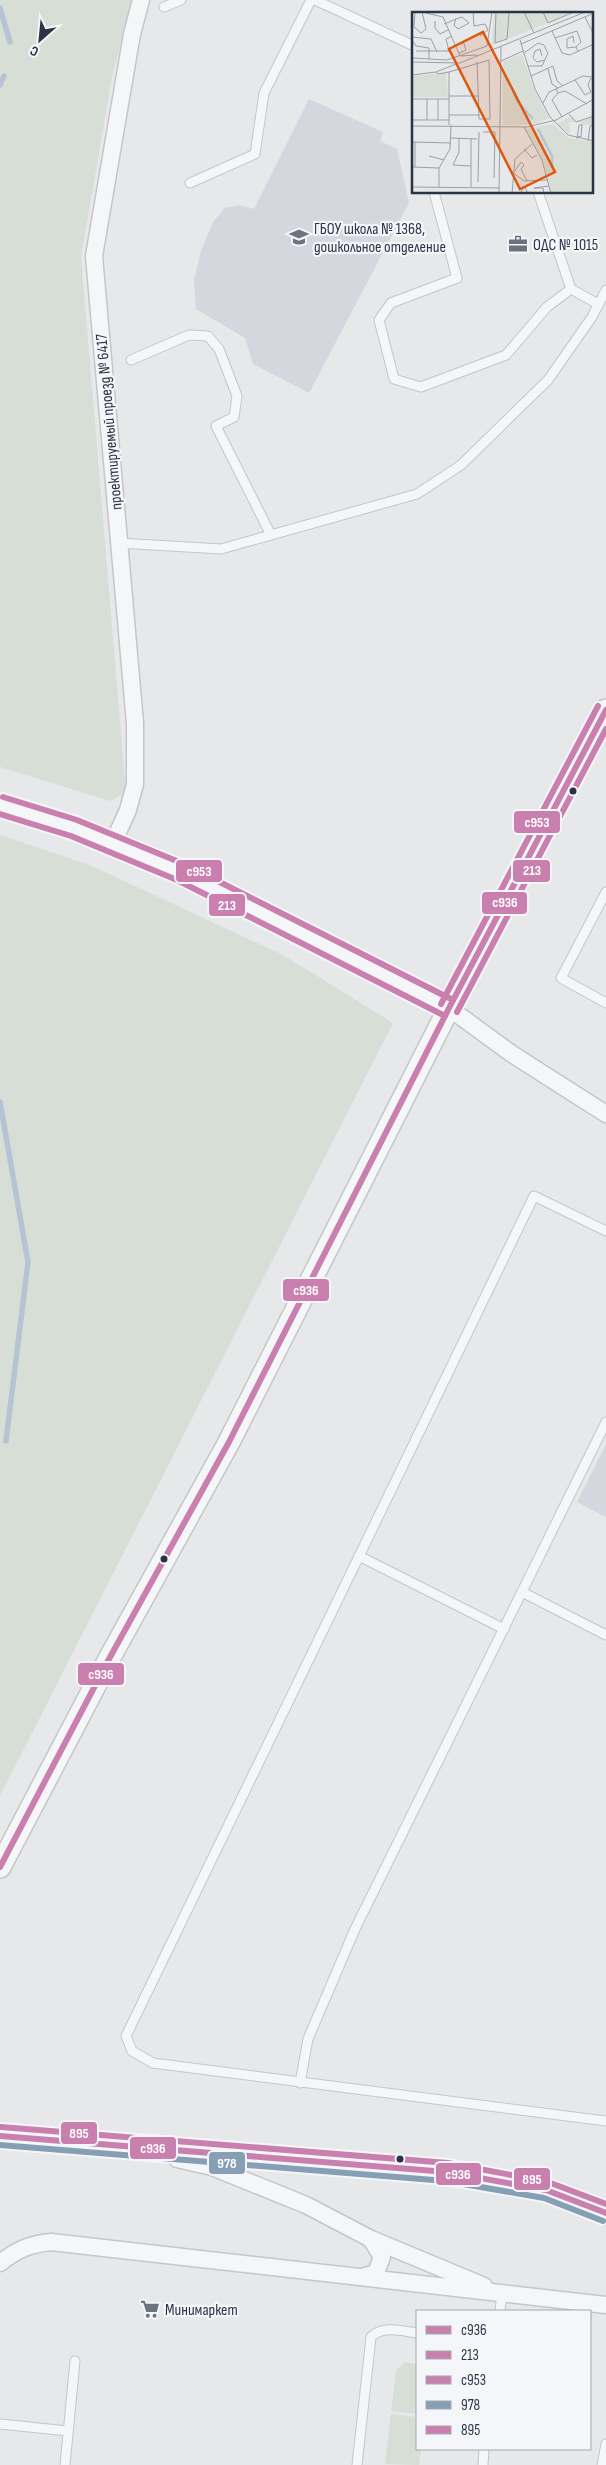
<svg xmlns="http://www.w3.org/2000/svg" width="606" height="2465" viewBox="0 0 606 2465" font-family="'Sofia Sans Condensed',sans-serif">
<style>
.built{fill:#d4d7dd}
.green{fill:#d6ded6}
.lines{fill:none;stroke-linecap:round;stroke-linejoin:round}
.stream{stroke:#b4c4d5;stroke-width:5.5}
.service-casing{stroke:#c4c6c8;stroke-width:11}
.minor-casing{stroke:#c4c6c8;stroke-width:19}
.tertiary-casing{stroke:#c4c6c8;stroke-width:24}
.secondary-casing{stroke:#c4c6c8;stroke-width:26}
.service{stroke:#f5f6f7;stroke-width:9}
.minor{stroke:#f5f6f7;stroke-width:16}
.tertiary{stroke:#f5f6f7;stroke-width:21}
.secondary{stroke:#f8f8f8;stroke-width:24}
.bus-1-casing{stroke:#f4f6f9;stroke-width:10}
.bus-2-casing{stroke:#f4f6f9;stroke-width:10}
.bus-3-casing{stroke:#f4f6f9;stroke-width:10}
.bus-4-casing{stroke:#f4f6f9;stroke-width:10}
.bus-5-casing{stroke:#f4f6f9;stroke-width:10}
.bus-1{stroke:#ca80af;stroke-width:6}
.bus-2{stroke:#ca80af;stroke-width:6}
.bus-3{stroke:#ca80af;stroke-width:6}
.bus-4{stroke:#869fb5;stroke-width:6}
.bus-5{stroke:#ca80af;stroke-width:6}
.bus-dot{fill:#2b3445;stroke:#f4f6f9;stroke-width:2}
.labels{text-anchor:middle;stroke-width:4.5;stroke-linejoin:round;paint-order:stroke}
.poi-label{font-size:16px;fill:#2b3445;stroke:#f4f6f9;text-anchor:start}
.street-label{font-size:16px;fill:#2b3445;stroke:#f4f6f9}
.inset-river{fill:none;stroke:#b4c4d5;stroke-width:2.5}
.inset-road{fill:none;stroke:#9ba0a8;stroke-width:1}
.view{fill:#df570f;fill-opacity:0.15;stroke:#df570f;stroke-width:2.5}
.inset-edge{fill:none;stroke:#2b3445;stroke-width:2.5}
.line-badge{stroke:#f4f6f9;stroke-width:2}
.badge-label{font-size:14px;text-anchor:middle;font-weight:bold;fill:#fff}
</style>
<rect width="100%" height="100%" fill="#e6e8ea"/>
<g class="built">
<polygon points="309,99 383,132 380,141 397,149 409,203 309,393 253,364 245,338 196,309 194,280 201,251 213,222 225,208 239,205 254,209"/>
<polygon points="606,1444 606,1517 577,1502"/>
</g>
<g class="green">
<polygon points="0,0 132,0 113,72 81,257 126,793 110,801 0,767"/>
<polygon points="0,835 92,866 283,955 393,1023 0,1796"/>
<polygon points="405,2362 417,2364 417,2414 391,2411 396,2371"/>
<polygon points="391,2414 417,2417 417,2449 421,2449 419,2465 385,2464"/>
</g>
<g class="lines">
<g class="stream">
<polyline points="0,8 10,42"/>
<polyline points="0,85 4,76"/>
<polyline points="0,1102 28,1262 6,1441"/>
</g>
<g class="service-casing">
<g id="service">
<polyline points="315,0 414,46"/>
<polyline points="164,7 181,0"/>
<polyline points="190,183 255,154 264,93 311,0"/>
<polyline points="434,192 457,278 391,303 379,320 394,379 421,387 506,355 547,307 571,289"/>
<polyline points="538,192 571,289 598,304"/>
<polyline points="131,360 189,335 208,336 219,349 237,396 234,417 216,426 271,535"/>
<polyline points="119,543 221,549 417,494 461,465 548,380 592,317 606,290"/>
<polyline points="606,892 561,978 606,1003"/>
<polyline points="606,1231 534,1196 126,2036 132,2051 153,2063 606,2121"/>
<polyline points="359,1556 504,1629"/>
<polyline points="522,1592 606,1635"/>
<polyline points="300,2083 308,2039 355,1929 606,1422"/>
<polyline points="500,2311 502,2293"/>
<polyline points="0,2424 68,2431"/>
<polyline points="65,2465 75,2361"/>
<path d="M357,2465L371,2337C383,2325 402,2331 417,2333"/>
<polyline points="483,2465 484,2449"/>
<polyline points="602,2465 606,2444"/>
</g>
</g>
<g class="minor-casing">
<g id="minor">
<polyline points="113,843 128,810 135,784 135,723 94,256 132,34 141,0"/>
<polyline points="449,1008 512,1054 606,1114"/>
<polyline points="177,2159 212,2167 306,2205 371,2239 484,2286"/>
<path d="M0,2263C16,2250 30,2244 51,2242L606,2305"/>
<polyline points="362,2277 376,2273 382,2257 371,2239"/>
</g>
</g>
<g class="tertiary-casing">
<g id="tertiary">
<polyline points="0,805 74,828 181,872 449,1008"/>
<polyline points="0,1867 109,1659 229,1442 449,1008 606,710"/>
</g>
</g>
<g class="secondary-casing">
<polyline id="secondary" points="0,2136 447,2172 546,2190 606,2213"/>
</g>
<use href="#service" class="service"/>
<use href="#minor" class="minor"/>
<use href="#tertiary" class="tertiary"/>
<use href="#secondary" class="secondary"/>
<g class="bus-1-casing">
<g id="bus-1">
<polyline points="0,1867 109,1659 229,1442 449,1008 606,710"/>
<polyline points="0,2136 447,2172 546,2190 606,2213"/>
</g>
</g>
<g class="bus-2-casing">
<g id="bus-2">
<polyline points="0,814 71,836 177,880 445,1016"/>
<polyline points="457,1012 606,729"/>
</g>
</g>
<g class="bus-3-casing">
<g id="bus-3">
<polyline points="3,797 77,820 184,864 453,1000"/>
<polyline points="441,1004 598,706"/>
</g>
</g>
<g class="bus-4-casing">
<polyline id="bus-4" points="0,2145 446,2181 544,2198 603,2221"/>
</g>
<g class="bus-5-casing">
<polyline id="bus-5" points="1,2127 448,2163 548,2182 606,2204"/>
</g>
<use href="#bus-1" class="bus-1"/>
<use href="#bus-2" class="bus-2"/>
<use href="#bus-3" class="bus-3"/>
<use href="#bus-4" class="bus-4"/>
<use href="#bus-5" class="bus-5"/>
</g>
<defs>
<g id="school-bare" transform="scale(1.5)"><path d="M0-5L7-2L0 1L-7-2ZM-4 1L0 2.5L4 1V4Q0 6-4 4Z" fill="#6c737f" stroke="#f4f6f9" stroke-width="2.5" paint-order="stroke"/></g>
<g id="office-bare" transform="scale(1.5)"><path d="M-6-3h4V-5.5h4V-3h4V5H-6ZM-1-4.5V-3h2v-1.5ZM-6 0V1H6V0Z" fill="#6c737f" stroke="#f4f6f9" stroke-width="2.5" paint-order="stroke"/></g>
<g id="supermarket-bare" transform="scale(1.5)"><path d="M-6-5.5h2.5l.6 2H6L4.5 2H-2.5L-4.4-4H-6ZM-1.5 3.2a1.3 1.3 0 1 0 .1 0ZM3 3.2a1.3 1.3 0 1 0 .1 0Z" fill="#6c737f" stroke="#f4f6f9" stroke-width="2.5" paint-order="stroke"/></g>
</defs>
<g fill-rule="evenodd">
<use href="#school-bare" x="299" y="237"/>
<use href="#office-bare" x="518" y="244"/>
<use href="#supermarket-bare" x="150" y="2309"/>
</g>
<g class="bus-dot">
<circle cx="573" cy="791" r="4.5"/>
<circle cx="164" cy="1559" r="4.5"/>
<circle cx="400" cy="2159" r="4.5"/>
</g>
<g class="labels">
<g class="poi-label">
<text x="314" y="234">ГБОУ школа № 1368,<tspan x="314" dy="18">дошкольное отделение</tspan></text>
<text x="533" y="250">ОДС № 1015</text>
<text x="165" y="2315">Минимаркет</text>
</g>
<g class="street-label">
<text transform="translate(108 422) rotate(-95)" y="6">проектируемый проезд № 6417</text>
</g>
</g>
<g transform="translate(412 12)">
<rect width="181" height="181" fill="#e6e8ea"/>
<path d="M82,0H163L80,33ZM110,42L122,78L137,106L123,112L91,113V49ZM34,61L36,85H0V64ZM158,105L165,110L181,105V113H171L168,120L169,110H157L158,122L145,112ZM141,112L157,126L181,130V181H139L131,148L113,117Z" fill="#d6ded6"/>
<path class="inset-river" d="M101,78L105,89L121,107M126,117L140,144V156"/>
<path class="inset-road" d="M3,0L2,15L9,21L14,17L10,0M10,0L31,5L48,44L65,43M61,0L62,14L73,12L76,18L68,24M84,0L83,31L95,27L97,0M112,0L122,21M131,0L136,11L162,0M173,5L182,23M23,9V16L28,22L36,18M32,12L37,10H38L39,9L44,7L50,5L57,11L46,17L42,13L44,7M140,19L150,41L158,43L182,32M0,25L19,27L25,40M143,26L165,19L169,30L164,35M0,28L4,34L17,36V47M108,28L123,77L138,105L156,123L182,129M162,31L161,24L155,27V36L164,35L166,39M109,32L182,1M4,39H37L34,27L40,24M47,41L54,38L51,29M112,41L126,31L132,33L136,41L130,54H116M130,44L128,37L123,39L121,46L125,50L133,48M0,46L35,48L75,34L80,0M89,49L111,39M0,50L48,51L173,0M136,57L140,72L146,76M24,60L26,62L37,60V113M37,60L77,48L78,107H67V103M0,63L24,60L44,52M119,64L141,54L145,69L151,74M163,68L173,83L179,80L176,73L179,66M146,81L140,88L150,105M37,84H67M0,87H37M15,87V108M26,87V108M131,91L137,80L144,77M175,92L153,79L146,81L144,77L171,64L180,65M157,102L164,110L182,104M37,103H67L65,50M0,108H37M0,114L115,115L144,108L182,87M112,115L130,148L139,182M71,120H83L82,166M39,126L65,127M47,126V140L41,153L59,154M59,126V175M165,127L167,113H170L169,125L165,124M176,129L178,114L182,113M0,130L39,131M112,137L120,146L125,143M17,144L32,148M0,155L27,156M3,155V130M100,160L112,169L136,168M102,160L109,150L112,153L109,157L115,169M66,170L67,120M0,175L87,176M27,175V156L38,137L39,113M122,176L137,174M122,176H131L132,182M87,182L89,35M100,182L103,147L120,132M107,182L113,175L116,182"/>
<path class="view" d="M71,20L143,160L108,177L37,37Z"/>
<rect width="181" height="181" class="inset-edge"/>
</g>
<g class="line-badge">
<rect x="513" y="810" width="48" height="24" rx="5" fill="#ca80af"/>
<rect x="512" y="859" width="39" height="24" rx="5" fill="#ca80af"/>
<rect x="175" y="859" width="48" height="24" rx="5" fill="#ca80af"/>
<rect x="481" y="891" width="47" height="24" rx="5" fill="#ca80af"/>
<rect x="208" y="893" width="38" height="24" rx="5" fill="#ca80af"/>
<rect x="282" y="1278" width="48" height="24" rx="5" fill="#ca80af"/>
<rect x="77" y="1662" width="48" height="24" rx="5" fill="#ca80af"/>
<rect x="60" y="2121" width="38" height="24" rx="5" fill="#ca80af"/>
<rect x="129" y="2136" width="48" height="24" rx="5" fill="#ca80af"/>
<rect x="208" y="2151" width="38" height="24" rx="5" fill="#869fb5"/>
<rect x="435" y="2162" width="47" height="24" rx="5" fill="#ca80af"/>
<rect x="513" y="2167" width="38" height="24" rx="5" fill="#ca80af"/>
</g>
<g class="badge-label">
<text x="537" y="827">с953</text>
<text x="532" y="875">213</text>
<text x="199" y="876">с953</text>
<text x="505" y="907">с936</text>
<text x="227" y="910">213</text>
<text x="306" y="1295">с936</text>
<text x="101" y="1679">с936</text>
<text x="79" y="2138">895</text>
<text x="153" y="2153">с936</text>
<text x="227" y="2168">978</text>
<text x="458" y="2179">с936</text>
<text x="532" y="2184">895</text>
</g>
<rect x="416" y="2310" width="175" height="140" fill="#f4f6f9" stroke="#a4a8b1"/>
<rect x="426" y="2326" width="25" height="8" fill="#ca80af" stroke="#a4a8b1"/>
<text x="461" y="2335" font-size="15" fill="#2b3445">с936</text>
<rect x="426" y="2351" width="25" height="8" fill="#ca80af" stroke="#a4a8b1"/>
<text x="461" y="2360" font-size="15" fill="#2b3445">213</text>
<rect x="426" y="2376" width="25" height="8" fill="#ca80af" stroke="#a4a8b1"/>
<text x="461" y="2385" font-size="15" fill="#2b3445">с953</text>
<rect x="426" y="2401" width="25" height="8" fill="#869fb5" stroke="#a4a8b1"/>
<text x="461" y="2410" font-size="15" fill="#2b3445">978</text>
<rect x="426" y="2426" width="25" height="8" fill="#ca80af" stroke="#a4a8b1"/>
<text x="461" y="2435" font-size="15" fill="#2b3445">895</text>
<g transform="translate(40 40) rotate(207)" stroke="#f4f6f9" stroke-width="4" paint-order="stroke">
<path d="M0-4L9 19L0 12L-9 19Z" fill="#2b3445"/>
<text y="-8" font-size="14" font-weight="bold" text-anchor="middle" fill="#2b3445">С</text>
</g>
</svg>
